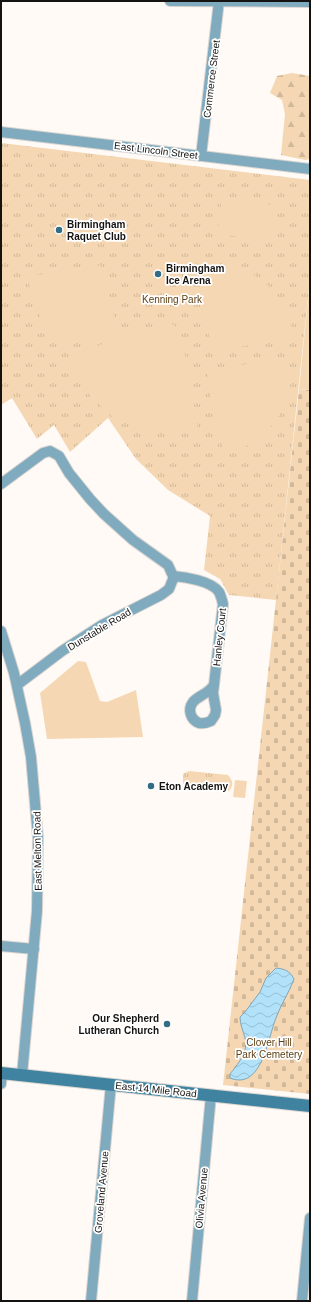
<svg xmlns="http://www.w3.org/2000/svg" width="311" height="1302" viewBox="0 0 311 1302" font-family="Arial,sans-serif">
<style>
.grass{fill:url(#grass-tufts)}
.forest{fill:url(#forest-firs)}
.cemetery{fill:url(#cemetery-stones)}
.pitch{fill:#f5d8b3}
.water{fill:url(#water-waves);stroke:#82a4b4}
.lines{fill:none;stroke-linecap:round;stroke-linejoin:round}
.street-casing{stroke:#dad5d1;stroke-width:12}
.secondary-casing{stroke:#dad5d1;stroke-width:14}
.street{stroke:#80abbe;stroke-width:10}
.secondary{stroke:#3f83a0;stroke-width:12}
.poi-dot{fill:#326c85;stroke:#fff;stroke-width:1.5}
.labels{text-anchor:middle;stroke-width:3.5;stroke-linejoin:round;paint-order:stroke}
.street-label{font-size:10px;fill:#151311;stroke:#fff}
.poi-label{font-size:10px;font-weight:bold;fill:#151311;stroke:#fff;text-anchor:start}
.park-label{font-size:10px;fill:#5f4114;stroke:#fff}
</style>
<defs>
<pattern id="grass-tufts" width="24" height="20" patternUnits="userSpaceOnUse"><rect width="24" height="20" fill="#f5d8b3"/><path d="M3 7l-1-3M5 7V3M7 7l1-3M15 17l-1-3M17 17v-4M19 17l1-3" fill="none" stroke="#d1b899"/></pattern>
<pattern id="forest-firs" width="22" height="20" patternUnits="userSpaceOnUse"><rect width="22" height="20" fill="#f5d8b3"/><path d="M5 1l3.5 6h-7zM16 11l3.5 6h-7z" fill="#d1b899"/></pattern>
<pattern id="cemetery-stones" width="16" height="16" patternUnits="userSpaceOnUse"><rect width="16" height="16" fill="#f5d8b3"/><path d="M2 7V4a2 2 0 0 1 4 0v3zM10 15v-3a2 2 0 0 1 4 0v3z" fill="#d1b899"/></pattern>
<pattern id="water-waves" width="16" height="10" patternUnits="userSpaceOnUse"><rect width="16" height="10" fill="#b1e2fa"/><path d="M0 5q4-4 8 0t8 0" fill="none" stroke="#97c1d5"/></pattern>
</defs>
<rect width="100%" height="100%" fill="#fffaf5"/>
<g class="grass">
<polygon points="1,143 310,180 310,279 276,600 229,595 220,579 204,570 210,516 168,490 136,459 108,418 70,452 54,425 37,439 12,398 1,405"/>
<path d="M189,771L228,775C233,781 234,785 229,791L187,788L183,783V774Z"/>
</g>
<polygon class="forest" points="292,73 310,76 310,159 305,160 281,155 285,114 282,100 270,93 277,76"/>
<polygon class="cemetery" points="299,389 310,390 310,1094 223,1085"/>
<g class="pitch">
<polygon points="222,199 277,205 273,241 217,234"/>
<path d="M96,264L102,267L119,337C101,339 69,344 54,334C40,325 30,292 28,277Z"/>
<path d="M223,267C229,267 237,267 242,269C260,276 284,298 289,317C291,323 291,329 292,335L252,345L216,350L211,347L205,312L202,268Z"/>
<polygon points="310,279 310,390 299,389"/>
<polygon points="168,322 177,327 187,362 198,430 182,434 146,431 114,418 91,397 79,380 70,355"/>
<path d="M289,363C289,370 291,380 290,387C285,413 267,438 242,448C237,450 230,451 224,452L213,412L207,375L211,370L248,364Z"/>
<polygon points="78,661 86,662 100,701 107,702 136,690 143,737 47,739 40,693"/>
<polygon points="235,780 247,781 245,798 233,797"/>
</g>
<path class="water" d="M276,968C285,969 290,971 294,979C289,993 281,1004 276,1018C268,1037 262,1091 230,1078V1074C237,1065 249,1052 245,1038C243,1030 240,1025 240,1017L245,1012L260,992L266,978Z"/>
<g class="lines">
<g class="street-casing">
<g id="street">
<polyline points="170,1 310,2"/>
<polyline points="1,132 310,169"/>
<polyline points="201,156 219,1"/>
<polyline points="1,484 43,453 50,451 59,456 69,473 90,499 104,514 133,540 168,565 173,576 173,579 169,589 161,595 102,625 62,651 17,685"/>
<path d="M173,576C185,577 212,581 219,592C221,596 222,600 223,604L214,685C207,695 199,695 193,702C187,710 191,720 199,723C204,724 207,723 211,721L215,715L216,710L213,693L214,685"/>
<polyline points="1,631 14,673 25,723 31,757 38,838 37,911 22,1075"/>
<polyline points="1,946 34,949"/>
<polyline points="1,1084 2,1073"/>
<polyline points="91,1301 111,1084"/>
<polyline points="192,1301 211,1095"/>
<polyline points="302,1301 310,1218"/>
</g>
</g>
<g class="secondary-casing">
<polyline id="secondary" points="1,1073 310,1106"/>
</g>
<use href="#street" class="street"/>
<use href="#secondary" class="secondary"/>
</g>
<g class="poi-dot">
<circle cx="59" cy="230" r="4"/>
<circle cx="158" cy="274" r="4"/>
<circle cx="151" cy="786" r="4"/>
<circle cx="167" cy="1024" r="4"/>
</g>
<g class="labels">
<g class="street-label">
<text transform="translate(211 79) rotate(-83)" y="4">Commerce Street</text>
<text transform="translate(156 150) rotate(7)" y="4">East Lincoln Street</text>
<text transform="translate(99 629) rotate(-31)" y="4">Dunstable Road</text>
<text transform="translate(219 637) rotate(-84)" y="4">Hanley Court</text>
<text transform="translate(37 851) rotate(-91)" y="4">East Melton Road</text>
<text transform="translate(156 1089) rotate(6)" y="4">East 14 Mile Road</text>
<text transform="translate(101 1192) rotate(-85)" y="4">Groveland Avenue</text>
<text transform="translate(201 1198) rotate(-85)" y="4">Olivia Avenue</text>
</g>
<g class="poi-label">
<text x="67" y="228">Birmingham<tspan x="67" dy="12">Raquet Club</tspan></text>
<text x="166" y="272">Birmingham<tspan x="166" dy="12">Ice Arena</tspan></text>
<text x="159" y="790">Eton Academy</text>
<text x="159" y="1022" text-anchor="end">Our Shepherd<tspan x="159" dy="12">Lutheran Church</tspan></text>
</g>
<g class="park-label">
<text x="172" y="303">Kenning Park</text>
<text x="269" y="1046">Clover Hill<tspan x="269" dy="12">Park Cemetery</tspan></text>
</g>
</g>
<rect width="311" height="1302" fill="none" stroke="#151311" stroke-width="4"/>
</svg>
